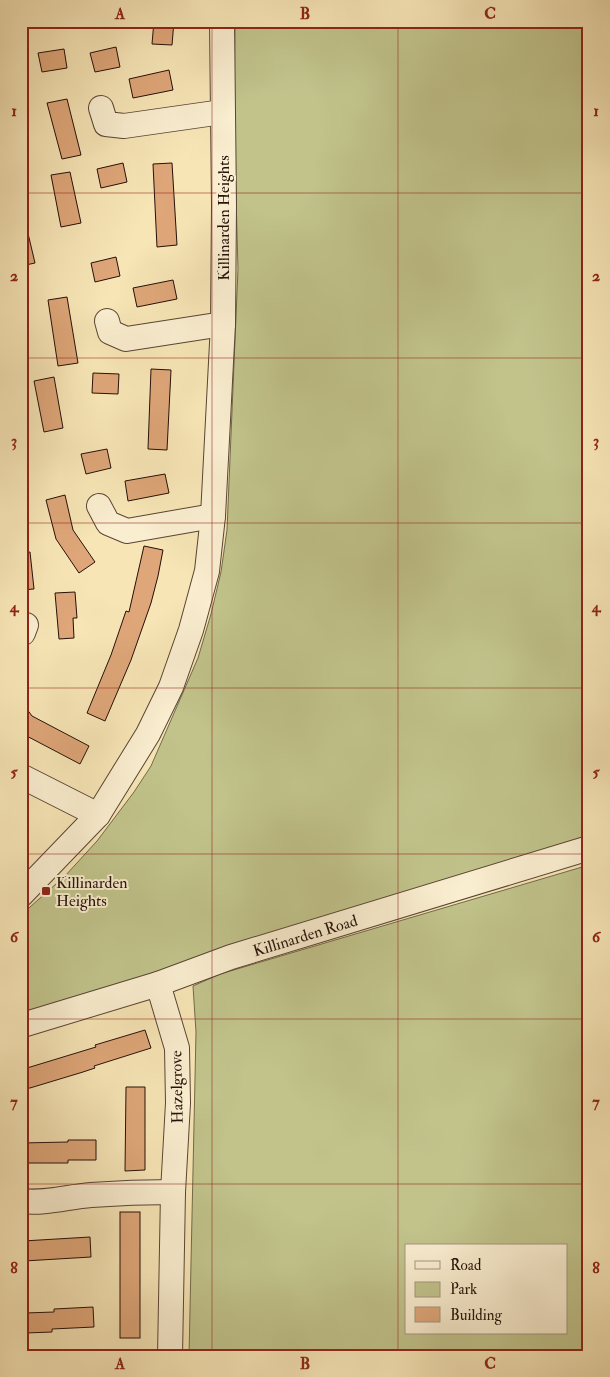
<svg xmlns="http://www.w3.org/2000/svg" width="610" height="1377" viewBox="0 0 610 1377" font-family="'IM FELL Double Pica',serif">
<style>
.green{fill:#c1c38b;stroke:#726a4a;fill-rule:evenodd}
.building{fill:#dea679;stroke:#241008}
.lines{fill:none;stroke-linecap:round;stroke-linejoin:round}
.minor-casing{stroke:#594534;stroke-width:26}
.minor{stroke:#faeed0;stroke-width:24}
.grid{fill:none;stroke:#8f2418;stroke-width:1;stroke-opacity:0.55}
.poi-dot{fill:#8f2418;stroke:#faeed0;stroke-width:2}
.labels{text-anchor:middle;stroke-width:4;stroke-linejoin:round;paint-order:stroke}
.street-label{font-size:16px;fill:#241008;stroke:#faeed0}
.poi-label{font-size:16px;fill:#241008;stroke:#faeed0;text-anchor:start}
.neatline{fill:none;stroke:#8f2418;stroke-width:2}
.grid-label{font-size:16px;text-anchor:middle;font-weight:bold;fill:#8f2418}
</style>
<rect width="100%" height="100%" fill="#f7e5b6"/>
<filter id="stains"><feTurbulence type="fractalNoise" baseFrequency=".004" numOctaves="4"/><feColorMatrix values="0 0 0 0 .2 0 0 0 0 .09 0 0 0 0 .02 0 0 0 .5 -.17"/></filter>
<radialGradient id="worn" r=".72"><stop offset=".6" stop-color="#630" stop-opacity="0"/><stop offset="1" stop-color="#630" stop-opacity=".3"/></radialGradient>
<g class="green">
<polygon points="235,21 589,21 589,837 97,995 21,1014 21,915 65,876 97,841 134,792 151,766 198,658 211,614 221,572 227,530 238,269 234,123"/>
<path d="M589,865V1356H189L196,1032L193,986L220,974ZM406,1246H566V1333H406Z"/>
</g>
<g class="building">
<polygon points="154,21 174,21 172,45 152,44"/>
<polygon points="116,47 120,67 95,72 90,53"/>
<polygon points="64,49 67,68 42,72 38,53"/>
<polygon points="169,70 173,90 133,98 129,79"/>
<polygon points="67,99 81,155 62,159 47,103"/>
<polygon points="123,163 127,182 101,188 97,169"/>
<polygon points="172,163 177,245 157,247 153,164"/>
<polygon points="70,172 81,223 61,227 51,175"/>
<polygon points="26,225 35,263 21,266 21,226"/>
<polygon points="116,257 120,276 95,282 91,263"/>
<polygon points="173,280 177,299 137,307 133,288"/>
<polygon points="67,297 78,363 58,366 48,300"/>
<polygon points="151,369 171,370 167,450 148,449"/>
<polygon points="93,373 119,374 118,394 92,393"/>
<polygon points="54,377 63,428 44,432 34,381"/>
<polygon points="107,449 111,468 86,474 81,454"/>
<polygon points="165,474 169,493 128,501 125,481"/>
<polygon points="65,495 73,530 95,562 79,573 56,539 46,500"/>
<polygon points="144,546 163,550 158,576 151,603 131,660 105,721 87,713 111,655 126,611 129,612"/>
<polygon points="30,552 34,589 21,590 21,553"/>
<polygon points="75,592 77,618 73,618 74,638 59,639 55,593"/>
<polygon points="21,701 32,716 89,746 80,764 21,733"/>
<polygon points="145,1030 151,1048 94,1066 95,1068 83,1072 30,1088 21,1088 21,1068 27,1068 96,1047 95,1045"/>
<polygon points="126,1087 145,1087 145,1170 125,1171"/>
<polygon points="68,1140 96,1140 96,1160 68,1160 68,1163 21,1163 21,1143 68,1142"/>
<rect x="120" y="1212" width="20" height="126"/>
<polygon points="90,1237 91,1257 24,1261 23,1241"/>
<polygon points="93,1307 94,1327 52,1329 52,1332 26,1333 25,1313 54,1312 54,1309"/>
</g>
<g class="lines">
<g class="minor-casing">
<g id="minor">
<polyline points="101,108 106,124 124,126 222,112"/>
<polyline points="107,321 110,332 126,339 223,324"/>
<polyline points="99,506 108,523 127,531 213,516"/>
<polyline points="21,633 23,633 26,625"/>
<polyline points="21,776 98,815"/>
<polyline points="21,895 98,815 148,734 171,687 191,630 207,571 213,516 223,324 224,206 222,21"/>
<polyline points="158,984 177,1048 178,1103 173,1192 170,1356"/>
<polyline points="21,1023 26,1024 158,984 231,957 589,848"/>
<path d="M21,1201C45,1204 67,1197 91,1195C118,1193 146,1192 173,1192"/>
</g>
</g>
<use href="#minor" class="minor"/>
</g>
<path class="grid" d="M212,21V1356M398,21V1356M21,193H589M21,358H589M21,523H589M21,688H589M21,854H589M21,1019H589M21,1184H589"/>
<rect class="poi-dot" x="41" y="886" width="10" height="10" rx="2.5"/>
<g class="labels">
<g class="street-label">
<text transform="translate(223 218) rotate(-90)" y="6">Killinarden Heights</text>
<text transform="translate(305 935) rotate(-17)" y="6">Killinarden Road</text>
<text transform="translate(176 1087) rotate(-91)" y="6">Hazelgrove</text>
</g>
<g class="poi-label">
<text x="56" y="888">Killinarden<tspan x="56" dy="18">Heights</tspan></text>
</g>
</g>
<rect width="610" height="1377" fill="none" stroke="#f7e5b6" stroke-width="55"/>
<rect x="405" y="1244" width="162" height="90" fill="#faeed0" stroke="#a49580"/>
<rect x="415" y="1261" width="25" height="8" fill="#faeed0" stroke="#a49580"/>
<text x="450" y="1270" font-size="15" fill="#241008">Road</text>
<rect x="415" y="1282" width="25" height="15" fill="#c1c38b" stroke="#a49580"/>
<text x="450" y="1294" font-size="15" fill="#241008">Park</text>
<rect x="415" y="1307" width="25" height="15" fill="#dea679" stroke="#a49580"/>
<text x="450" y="1320" font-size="15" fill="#241008">Building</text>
<rect x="28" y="28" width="554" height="1322" class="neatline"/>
<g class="grid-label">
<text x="120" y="19">A</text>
<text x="305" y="19">B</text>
<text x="490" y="19">C</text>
<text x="14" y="116">1</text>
<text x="596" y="116">1</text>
<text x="14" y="281">2</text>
<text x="596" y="281">2</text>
<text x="14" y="446">3</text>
<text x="596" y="446">3</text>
<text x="14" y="612">4</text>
<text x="596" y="612">4</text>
<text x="14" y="777">5</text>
<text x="596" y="777">5</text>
<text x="14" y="942">6</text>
<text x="596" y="942">6</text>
<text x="14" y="1107">7</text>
<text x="596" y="1107">7</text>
<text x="14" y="1273">8</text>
<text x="596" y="1273">8</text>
<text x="120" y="1369">A</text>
<text x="305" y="1369">B</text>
<text x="490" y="1369">C</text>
</g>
<rect width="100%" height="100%" filter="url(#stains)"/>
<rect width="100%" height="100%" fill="url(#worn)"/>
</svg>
